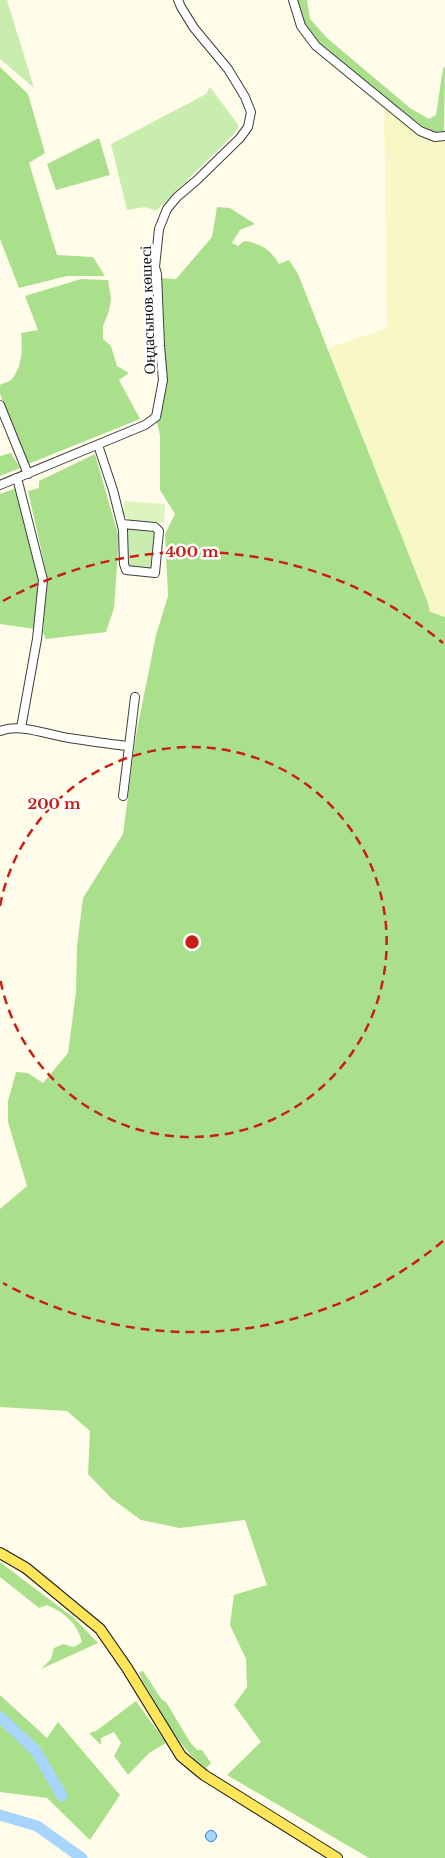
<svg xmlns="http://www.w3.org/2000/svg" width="445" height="1858" viewBox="0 0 445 1858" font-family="'Libre Baskerville',serif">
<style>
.farmland{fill:#f8f8c6}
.green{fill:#c9edaf}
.forest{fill:#aae08c}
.pitch{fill:#ddf4c1}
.water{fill:#a7d5fd;stroke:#2682db}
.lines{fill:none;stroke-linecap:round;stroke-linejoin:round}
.river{stroke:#a7d5fd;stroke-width:11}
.minor-casing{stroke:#3e3e3e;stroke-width:10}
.major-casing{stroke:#1c1c1c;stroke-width:12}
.minor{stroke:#fff;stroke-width:8}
.major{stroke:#ffe659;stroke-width:10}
.ring{fill:none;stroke:#c81e15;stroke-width:2.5;stroke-dasharray:9 6}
.labels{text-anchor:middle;stroke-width:5;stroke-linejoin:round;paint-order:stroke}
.street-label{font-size:16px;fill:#0b0b0b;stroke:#fff}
.centre{fill:#c81e15;stroke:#fff;stroke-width:2.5}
.ring-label{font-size:15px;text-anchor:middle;font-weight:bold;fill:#c81e15;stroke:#fff;stroke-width:5;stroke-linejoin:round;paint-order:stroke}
</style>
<rect width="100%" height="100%" fill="#fffde9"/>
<polygon class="farmland" points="384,101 435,137 445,136 445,617 430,613 428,603 328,348 387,328"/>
<g class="green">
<polygon points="0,0 7,0 34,88 0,59"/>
<polygon points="210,87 239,126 233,135 156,211 145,207 127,210 111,144 206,94"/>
<polygon points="127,528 153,529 156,535 152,569 132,568 128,566 126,531"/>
</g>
<g class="forest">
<polygon points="297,0 307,0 310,19 327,38 410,108 429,119 436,115 443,68 445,67 444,131 436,132 427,130 379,93 314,39 302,21"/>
<polygon points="0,67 28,94 45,153 29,163 57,255 93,257 105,276 67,276 19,288 0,239"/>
<polygon points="99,138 110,175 56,190 47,164"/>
<path d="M217,207L230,208L255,224L240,230L232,243L238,246L244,241C260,243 271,250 279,264L289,260L298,274L428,603L430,612L445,617V1858H369L227,1775L261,1742L234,1705L247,1687L246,1659L230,1625L234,1595L267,1585L245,1520L180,1528L141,1520L111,1498L88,1474L90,1431L67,1411L0,1407V1209L27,1186L8,1122V1101L16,1072L28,1073L43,1083L68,1053L76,992L77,946L83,898L123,834L136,735L156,635L168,596L165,534L175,514L160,490V436L156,417L163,380L157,278L176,279L212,237Z"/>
<path d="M81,279L108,280L111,299L109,311L103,326V339L111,346L117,366L129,373L119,380L140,419L28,464L0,394V385C3,383 9,382 11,380C22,368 23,348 21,333L38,330L25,296Z"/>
<polygon points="11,453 20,468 0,476 0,456"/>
<polygon points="95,454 119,538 114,608 106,632 46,639 43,633 47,576 28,491 39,488 39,481"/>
<polygon points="16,488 39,582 35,629 0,624 0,494"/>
<path d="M0,1562L74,1618L98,1643L41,1669L51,1659L54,1648L63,1644L74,1647L82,1642C77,1623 65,1613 47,1605L39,1608L0,1577Z"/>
<path d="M143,1671L162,1700L166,1702L190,1742L197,1750H202L211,1763L206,1768C177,1748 161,1709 142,1680L139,1672Z"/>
<polygon points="0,1695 47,1738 58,1722 120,1795 90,1840 47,1798 0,1792"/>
<polygon points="136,1701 166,1743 149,1753 128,1775 114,1756 121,1743 114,1732 101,1738 101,1745 89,1733 96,1731"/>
</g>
<polygon class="pitch" points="124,501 165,504 164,523 128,521 128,517 123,517"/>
<circle class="water" cx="211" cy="1836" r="5.5"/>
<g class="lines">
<g class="river">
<polyline points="0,1717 36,1751 62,1796"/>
<polyline points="0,1815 37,1826 82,1858"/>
</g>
<g class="minor-casing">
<g id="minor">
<polyline points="293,0 301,26 316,46 420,131 435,137 445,136"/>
<polyline points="0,405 28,474"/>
<polyline points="98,445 113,490 123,530 124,564 126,570 155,573 159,531 155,527 122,524"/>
<polyline points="17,478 43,580 37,639 21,728"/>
<polyline points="0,485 145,425 156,417 163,380 160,346 157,274 155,267 159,229 167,209 177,197 197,180 240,138 248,127 251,112 245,97 228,69 194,28 181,7 178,0"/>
<path d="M0,731C22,723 47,735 69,738C89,741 108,744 128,746"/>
<polyline points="123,796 135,697"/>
</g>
</g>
<g class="major-casing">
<polyline id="major" points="0,1553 26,1568 100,1629 127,1668 181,1756 204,1775 337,1858"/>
</g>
<use href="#minor" class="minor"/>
<use href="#major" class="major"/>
</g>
<g class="ring">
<path d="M0 906A195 195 0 1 1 0 978"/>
<path d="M443 1241A390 390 0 0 1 3 1283M3 601A390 390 0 0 1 443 643"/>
</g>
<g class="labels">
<g class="street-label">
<text transform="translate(147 310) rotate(-92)" y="6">Оңдасынов көшесі</text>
</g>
</g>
<circle cx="192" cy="942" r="8" class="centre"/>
<g class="ring-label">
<text x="192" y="557">400 m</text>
<text x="54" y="809">200 m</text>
</g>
</svg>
